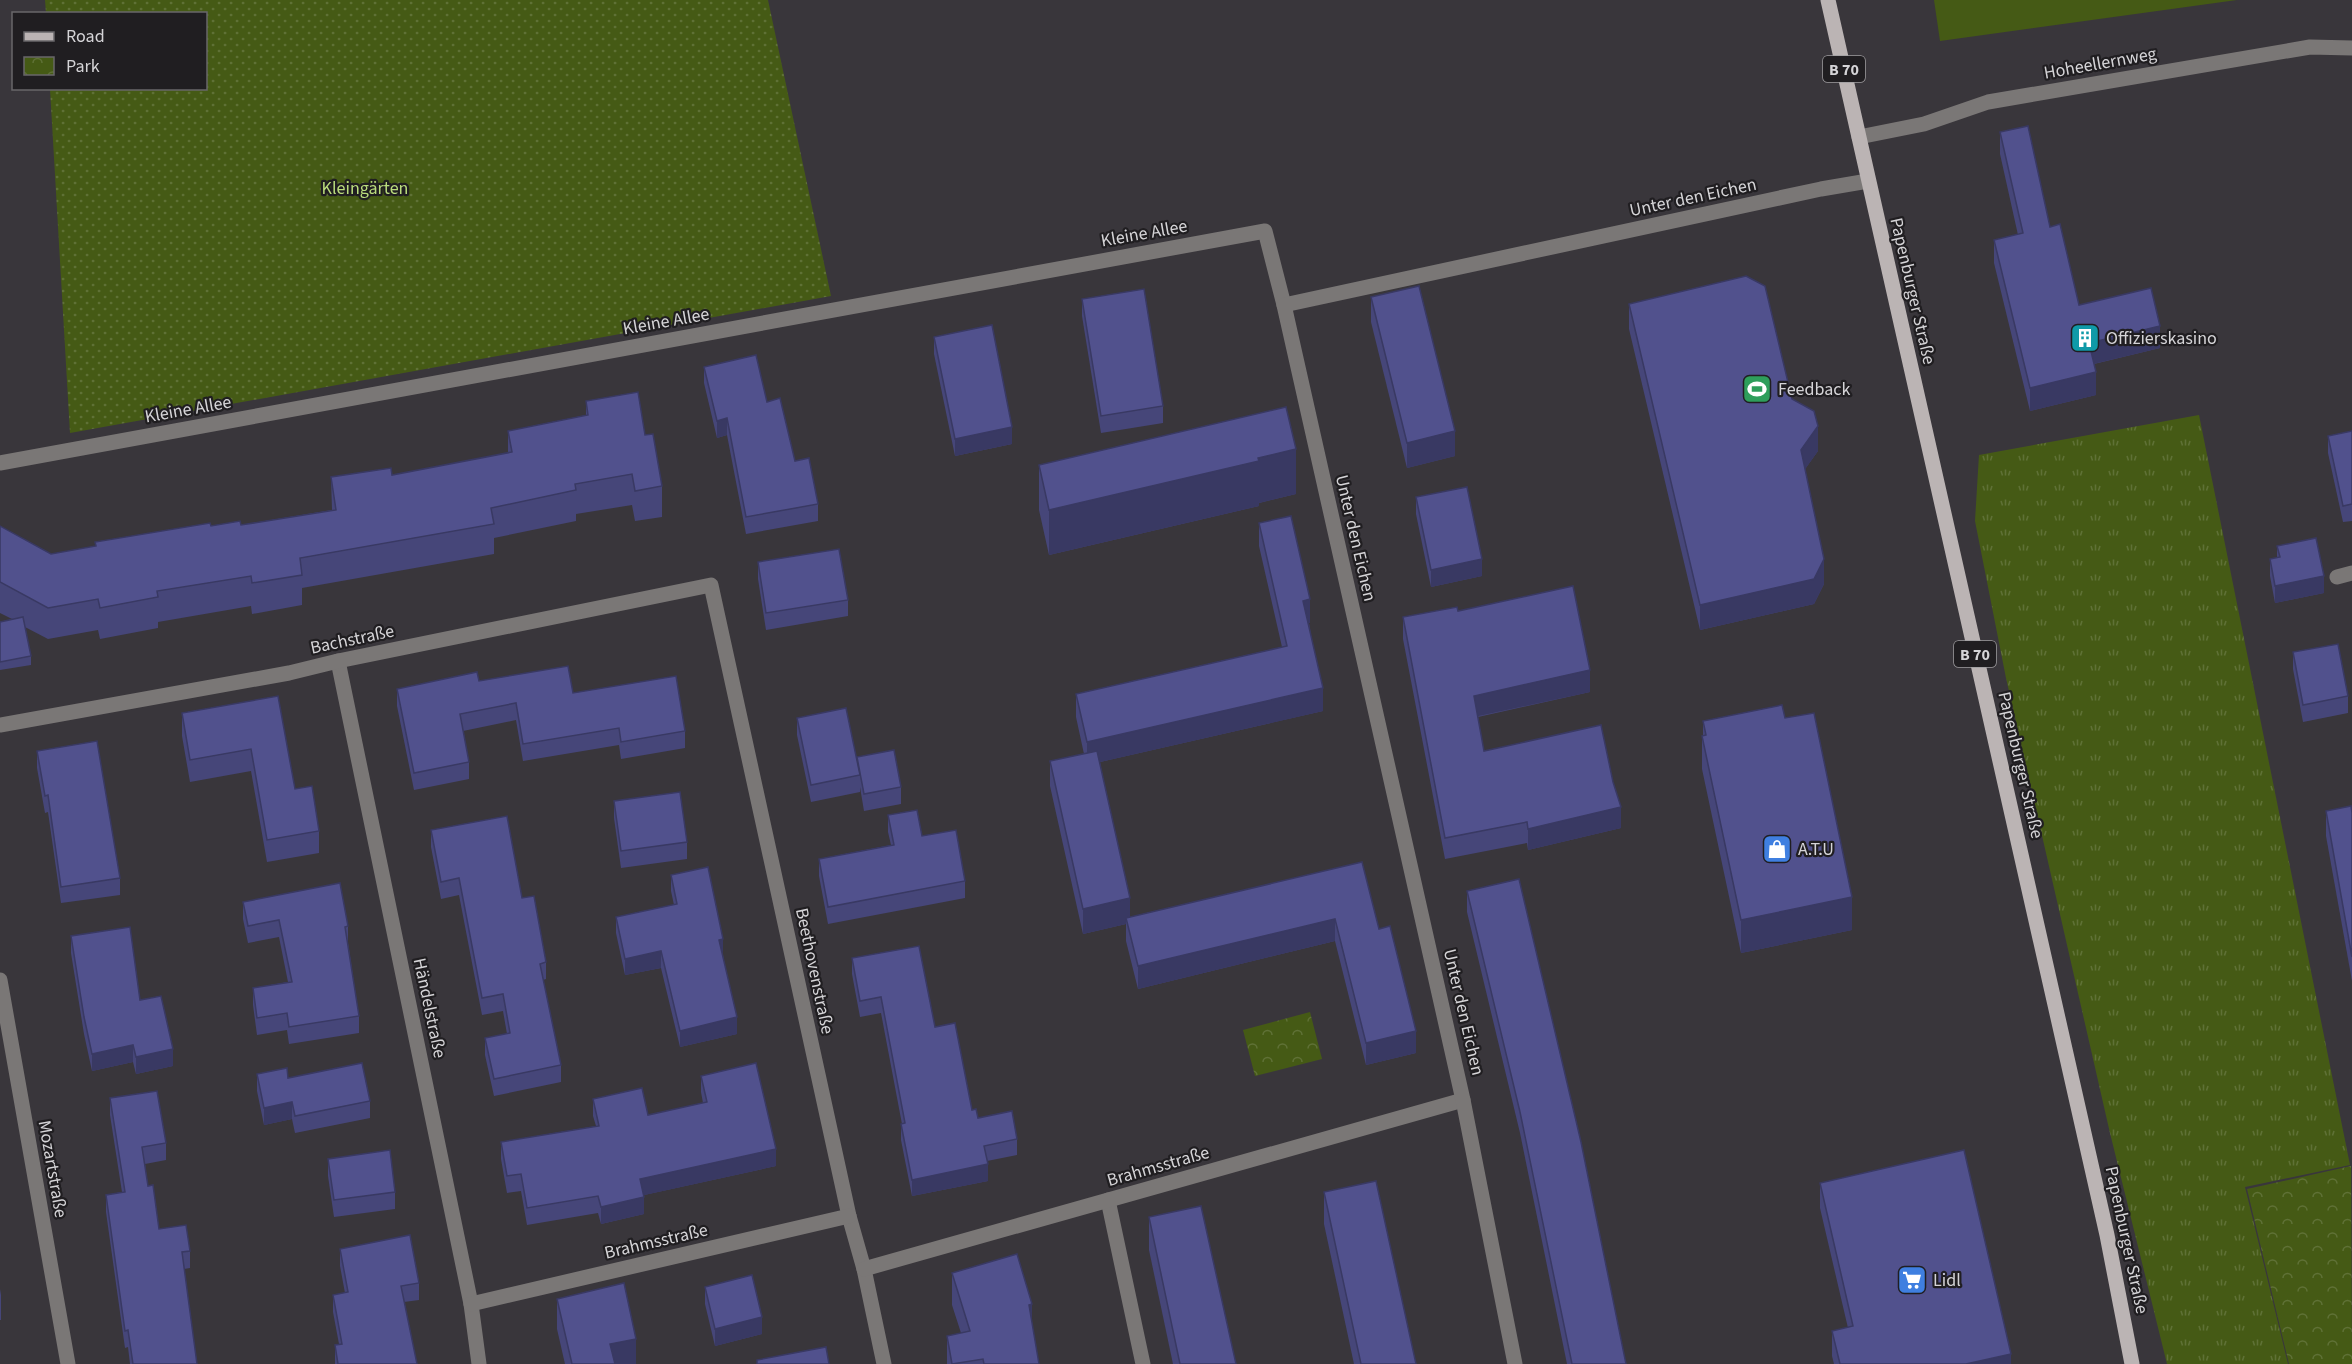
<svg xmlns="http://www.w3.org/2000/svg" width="2352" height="1364" viewBox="0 0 2352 1364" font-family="'Source Sans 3',sans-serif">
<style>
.grass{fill:url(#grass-tufts)}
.park{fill:url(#park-crowns)}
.garden{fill:url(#garden-dots)}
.pitch{fill:#455a15}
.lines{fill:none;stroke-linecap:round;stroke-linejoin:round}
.minor{stroke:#7a7776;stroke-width:15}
.major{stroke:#bbb4b4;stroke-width:15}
.wall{fill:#464679}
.shaded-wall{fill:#393963}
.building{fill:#51518d;stroke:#393963;stroke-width:1.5}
.labels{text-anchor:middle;stroke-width:4.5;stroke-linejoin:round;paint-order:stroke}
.shield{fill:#201e21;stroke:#9f9da0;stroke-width:1.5}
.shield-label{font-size:16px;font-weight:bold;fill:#d5d4d7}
.street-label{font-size:18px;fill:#d5d4d7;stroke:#201e21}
.park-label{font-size:18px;fill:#badc7d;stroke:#201e21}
.poi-label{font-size:18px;fill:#d5d4d7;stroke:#201e21;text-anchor:start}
</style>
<defs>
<pattern id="grass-tufts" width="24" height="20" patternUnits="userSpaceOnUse" patternTransform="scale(1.5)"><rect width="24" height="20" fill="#455a15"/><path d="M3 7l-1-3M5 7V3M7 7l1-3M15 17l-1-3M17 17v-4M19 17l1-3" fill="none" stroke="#5f7136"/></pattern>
<pattern id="park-crowns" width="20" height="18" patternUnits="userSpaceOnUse" patternTransform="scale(1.5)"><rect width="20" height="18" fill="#455a15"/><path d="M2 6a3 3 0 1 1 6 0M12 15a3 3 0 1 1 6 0" fill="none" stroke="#5f7136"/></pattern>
<pattern id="garden-dots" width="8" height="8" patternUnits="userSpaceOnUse" patternTransform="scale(1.5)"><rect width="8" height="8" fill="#455a15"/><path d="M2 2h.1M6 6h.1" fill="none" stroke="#5f7136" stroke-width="1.8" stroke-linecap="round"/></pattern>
</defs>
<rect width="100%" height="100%" fill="#39363b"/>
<polygon class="grass" points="2199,415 2350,1165 2245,1187 2288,1364 2167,1364 2110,1133 2006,678 1975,521 1979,455"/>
<g class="park">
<polygon points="1310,1012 1322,1059 1255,1076 1243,1030"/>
<polygon points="2351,1166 2352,1364 2289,1364 2247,1189"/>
</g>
<polygon class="garden" points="45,0 768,0 831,296 70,433 50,89 206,88 206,14 46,13"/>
<polygon class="pitch" points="1934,0 2237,0 1940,41"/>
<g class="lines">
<g class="minor">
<polyline points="1859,137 1924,124 1988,102 2310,47 2352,48"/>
<polyline points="0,463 1265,231 1284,305"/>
<polyline points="2337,577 2352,573"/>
<polyline points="338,661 471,1304 479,1364"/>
<polyline points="0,725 289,673 338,661 711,585 849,1216 864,1269 884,1364"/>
<polyline points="0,980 68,1364"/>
<polyline points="1108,1200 1143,1364"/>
<polyline points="864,1269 1463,1100"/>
<polyline points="471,1304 849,1216"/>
<polyline points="1515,1364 1463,1100 1284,305 1821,189 1868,181"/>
</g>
<polyline class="major" points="1828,0 2107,1235 2132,1364"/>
</g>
<g class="wall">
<polygon points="2000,132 2050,227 2079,305 2160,348 2094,364 2096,395 2030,411 1994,263 1994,240 2018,235 2000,154"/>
<polygon points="1371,297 1455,456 1407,468 1371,322"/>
<polygon points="1082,299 1163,406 1163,423 1101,433 1082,316"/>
<polygon points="1629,304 1792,399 1818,451 1805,469 1824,584 1814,604 1700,630 1629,329"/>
<polygon points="934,337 1012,444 955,456 934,354"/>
<polygon points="704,367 767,402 795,461 818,504 818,521 746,534 727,435 717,438 704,383"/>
<polygon points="586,401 645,435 662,486 662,517 635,521 632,505 576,514 576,521 494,538 494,554 302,588 302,605 252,614 251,606 158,622 158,628 100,639 98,630 48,639 25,627 31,656 31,665 0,670 0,622 12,619 0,613 0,526 51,554 95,546 95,542 211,526 241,525 332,510 331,477 392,475 508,453 508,431 586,415"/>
<polygon points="2352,431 2352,521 2343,522 2328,453 2328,436"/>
<polygon points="1039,465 1296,494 1259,503 1259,506 1049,555 1039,510"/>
<polygon points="1416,497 1482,576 1431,587 1416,514"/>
<polygon points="1259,523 1310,623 1309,623 1323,711 1100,762 1130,917 1362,862 1379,929 1416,1053 1366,1065 1335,941 1138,989 1126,941 1126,924 1083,934 1050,786 1050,761 1084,754 1076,717 1076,694 1282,647 1259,546"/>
<polygon points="2277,546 2324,593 2275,603 2270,576 2270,559 2277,558"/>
<polygon points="758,562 848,600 848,616 766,630 758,579"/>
<polygon points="1458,611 1590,692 1478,717 1484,751 1621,828 1528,850 1527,843 1445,859 1403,639 1403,617"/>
<polygon points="2293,652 2348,696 2348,713 2303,722 2293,669"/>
<polygon points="479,681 573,693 685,731 685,748 621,759 619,745 523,761 516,720 463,731 469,762 469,779 414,790 397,706 397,689"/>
<polygon points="278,696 295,789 319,831 319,853 267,862 251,771 190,782 182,736 182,713"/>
<polygon points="797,718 857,763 857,757 901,787 901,804 864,811 860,787 860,792 811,802 797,735"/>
<polygon points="1785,718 1852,930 1741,953 1702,769 1702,736 1703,736 1703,721"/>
<polygon points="37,751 120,878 120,895 61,903 48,812 45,813 37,768"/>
<polygon points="614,801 687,842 687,859 621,868 614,818"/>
<polygon points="2326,811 2352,813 2352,981 2326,836"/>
<polygon points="888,815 922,836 965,881 965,898 828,924 819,876 819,859 891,845 888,832"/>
<polygon points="431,830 522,898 546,962 546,979 543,980 561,1065 561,1082 494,1096 485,1055 485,1038 507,1034 503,1011 482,1015 459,895 441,899 431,847"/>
<polygon points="671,875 723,955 737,1034 680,1047 661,968 625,975 616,933 616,917 674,905 671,891"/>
<polygon points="1467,891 1626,1364 1567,1364 1520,1133 1467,912"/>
<polygon points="243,902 348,926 348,943 359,1016 359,1033 289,1044 287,1030 257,1035 253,1005 253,988 288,982 279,937 248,943 243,919"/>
<polygon points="71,936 140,1000 173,1066 136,1074 133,1062 92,1071 84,1034 71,953"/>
<polygon points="852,958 935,1027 972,1110 978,1118 1017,1139 1017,1155 987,1161 988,1181 912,1196 901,1140 901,1124 902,1124 881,1013 860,1017 852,974"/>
<polygon points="257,1074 288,1078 370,1101 370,1118 295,1133 292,1119 264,1125 257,1091"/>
<polygon points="701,1076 776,1166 644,1195 644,1214 601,1224 598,1213 527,1225 521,1191 507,1193 501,1159 501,1142 596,1126 593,1116 593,1099 648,1115 703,1103 701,1092"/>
<polygon points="110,1098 166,1143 166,1160 145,1164 148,1186 159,1229 190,1251 190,1268 184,1269 197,1364 130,1364 128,1347 125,1348 106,1212 106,1195 122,1192 110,1115"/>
<polygon points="328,1159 395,1192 395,1209 334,1217 328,1176"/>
<polygon points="1820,1183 2011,1364 1834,1364 1832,1356 1832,1331 1848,1328 1820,1208"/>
<polygon points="1324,1192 1416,1364 1354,1364 1324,1224"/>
<polygon points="1149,1217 1236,1364 1173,1364 1149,1250"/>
<polygon points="340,1249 419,1283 419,1300 404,1302 417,1364 335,1364 335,1345 339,1344 333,1312 333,1295 345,1293 340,1266"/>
<polygon points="952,1273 1032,1324 1039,1364 947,1364 947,1336 961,1333 952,1305"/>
<polygon points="705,1287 762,1334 715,1346 705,1304"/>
<polygon points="0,1289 1,1295 1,1320 0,1320"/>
<polygon points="557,1299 636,1364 565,1364 557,1329"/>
</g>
<g class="shaded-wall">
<polygon points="2160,326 2160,348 2089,365 2089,343"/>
<polygon points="2096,372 2096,395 2030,411 2030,388"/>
<polygon points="727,418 727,435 717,438 717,421"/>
<polygon points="1818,426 1818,451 1801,475 1801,450"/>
<polygon points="1012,427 1012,444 955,456 955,439"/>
<polygon points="1455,431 1455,456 1407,468 1407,443"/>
<polygon points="1296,449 1296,494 1259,503 1259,506 1049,555 1049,510"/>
<polygon points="1482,559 1482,576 1431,587 1431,570"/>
<polygon points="1824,559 1824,584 1814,604 1700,630 1700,605"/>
<polygon points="2324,576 2324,593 2275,603 2275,586"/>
<polygon points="1310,599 1310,623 1303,624 1303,601"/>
<polygon points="1590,670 1590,692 1474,717 1474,696"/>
<polygon points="1323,688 1323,711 1087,765 1087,742"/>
<polygon points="1621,807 1621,828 1528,850 1528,829"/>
<polygon points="1852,897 1852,930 1741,953 1741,920"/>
<polygon points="1130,898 1130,923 1126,918 1126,924 1083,934 1083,909"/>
<polygon points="1335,919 1335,941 1138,989 1138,966"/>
<polygon points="723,939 723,955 719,940"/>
<polygon points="661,951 661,968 625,975 625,959"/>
<polygon points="737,1017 737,1034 680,1047 680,1031"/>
<polygon points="1416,1031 1416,1053 1366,1065 1366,1043"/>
<polygon points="133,1045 133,1062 92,1071 92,1054"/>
<polygon points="173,1049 173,1066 136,1074 136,1057"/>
<polygon points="292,1102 292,1119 264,1125 264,1108"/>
<polygon points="776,1149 776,1166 640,1196 640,1179"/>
<polygon points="988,1164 988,1181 912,1196 912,1180"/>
<polygon points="644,1197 644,1214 601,1224 601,1207"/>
<polygon points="1032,1304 1032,1336 1029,1305"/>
<polygon points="762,1317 762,1334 715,1346 715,1329"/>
<polygon points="636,1339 636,1364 610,1364 610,1344"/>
<polygon points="2011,1354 2011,1364 1966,1364"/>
</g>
<g class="building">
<polygon points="2028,126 2050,227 2060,224 2079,305 2151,288 2160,326 2089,343 2096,372 2030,388 1994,240 2023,233 2000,132"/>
<polygon points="1746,276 1765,286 1792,399 1814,411 1818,426 1801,450 1824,559 1814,579 1700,605 1629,304"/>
<polygon points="1419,286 1455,431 1407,443 1371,297"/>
<polygon points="1144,289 1163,406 1101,416 1082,299"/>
<polygon points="992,325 1012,427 955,439 934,337"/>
<polygon points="756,355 767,402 780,398 795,461 809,458 818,504 746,517 727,418 717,421 704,367"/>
<polygon points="638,392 645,435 653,434 662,486 635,491 632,474 575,484 576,490 491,508 494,524 300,558 302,575 252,583 251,576 157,591 158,597 100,608 98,599 48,608 0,582 0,526 51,554 96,546 95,542 210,523 211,526 240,521 241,525 336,510 331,477 391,468 392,475 512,452 508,431 588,415 586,401"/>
<polygon points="1286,407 1296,449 1258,458 1259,461 1049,510 1039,465"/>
<polygon points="2352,431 2352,504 2343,506 2328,436"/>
<polygon points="1467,487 1482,559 1431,570 1416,497"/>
<polygon points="1291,516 1310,599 1303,601 1323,688 1087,742 1076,694 1287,646 1259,523"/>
<polygon points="2316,538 2324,576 2275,586 2270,559 2280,557 2277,546"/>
<polygon points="839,549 848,600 766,613 758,562"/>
<polygon points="1573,586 1590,670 1474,696 1484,751 1601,725 1613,782 1621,807 1528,829 1527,822 1445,838 1403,617 1457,607 1458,611"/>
<polygon points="23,617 31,656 0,662 0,622"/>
<polygon points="2338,644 2348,696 2303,705 2293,652"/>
<polygon points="568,666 573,693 676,676 685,731 621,742 619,728 523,744 516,703 460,714 469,762 414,773 397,689 477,672 479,681"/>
<polygon points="278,696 295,789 312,786 319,831 267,840 251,749 190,760 182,713"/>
<polygon points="1782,705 1785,718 1814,713 1852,897 1741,920 1702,736 1706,735 1703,721"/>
<polygon points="846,708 860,775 811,785 797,718"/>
<polygon points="97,741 120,878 61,887 48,795 45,796 37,751"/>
<polygon points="894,750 901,787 864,794 857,757"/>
<polygon points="1097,751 1130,898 1083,909 1050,761"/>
<polygon points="680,792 687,842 621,851 614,801"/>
<polygon points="2351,806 2352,813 2352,957 2326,811"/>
<polygon points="917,810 922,836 956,830 965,881 828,907 819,859 894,845 888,815"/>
<polygon points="507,816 522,898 534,896 546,962 540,964 561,1065 494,1079 485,1038 510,1033 503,994 482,998 459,878 441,882 431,830"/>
<polygon points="1362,862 1379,929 1390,926 1416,1031 1366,1043 1335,919 1138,966 1126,918"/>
<polygon points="708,867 723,939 719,940 737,1017 680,1031 661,951 625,959 616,917 677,904 671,875"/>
<polygon points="1519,879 1581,1142 1626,1364 1572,1364 1520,1112 1467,891"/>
<polygon points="340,883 348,926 345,927 359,1016 289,1027 287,1013 257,1018 253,988 292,982 279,920 248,926 243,902"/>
<polygon points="130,927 140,1000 161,996 173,1049 136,1057 133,1045 92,1054 84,1017 71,936"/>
<polygon points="919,946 935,1027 955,1023 972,1110 976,1109 978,1118 1012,1111 1017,1139 984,1146 988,1164 912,1180 901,1124 905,1123 881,997 860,1001 852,958"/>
<polygon points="362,1063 370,1101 295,1116 292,1102 264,1108 257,1074 287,1068 288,1078"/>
<polygon points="756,1063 776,1149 640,1179 644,1197 601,1207 598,1196 527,1208 521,1174 507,1176 501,1142 599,1126 593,1099 642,1088 648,1115 707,1102 701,1076"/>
<polygon points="157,1091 166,1143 142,1147 148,1186 153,1185 159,1229 186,1225 190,1251 182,1252 197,1364 133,1364 128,1330 125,1331 106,1195 125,1192 110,1098"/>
<polygon points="390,1150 395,1192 334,1200 328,1159"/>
<polygon points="1964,1150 2011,1354 1966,1364 1840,1364 1832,1331 1853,1326 1820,1183"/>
<polygon points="1376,1181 1416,1364 1361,1364 1324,1192"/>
<polygon points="1201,1206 1236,1364 1180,1364 1149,1217"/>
<polygon points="410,1235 419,1283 401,1286 417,1364 338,1364 335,1345 342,1344 333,1295 348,1292 340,1249"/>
<polygon points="1017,1254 1032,1304 1029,1305 1039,1364 984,1364 983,1359 952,1364 947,1336 970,1331 952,1273"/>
<polygon points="752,1275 762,1317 715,1329 705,1287"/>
<polygon points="624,1283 636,1339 610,1344 615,1364 572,1364 557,1299"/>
<polygon points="826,1347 829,1364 757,1364 757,1360"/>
</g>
<defs>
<g id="building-square" transform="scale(1.5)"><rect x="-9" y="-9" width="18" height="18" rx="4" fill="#0f9aa8" stroke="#201e21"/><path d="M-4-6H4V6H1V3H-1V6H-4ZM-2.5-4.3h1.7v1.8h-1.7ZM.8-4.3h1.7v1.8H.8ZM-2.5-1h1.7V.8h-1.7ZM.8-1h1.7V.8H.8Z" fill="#fff"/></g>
<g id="stadium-square" transform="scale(1.5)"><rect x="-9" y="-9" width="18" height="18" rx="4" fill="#2e9e5b" stroke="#201e21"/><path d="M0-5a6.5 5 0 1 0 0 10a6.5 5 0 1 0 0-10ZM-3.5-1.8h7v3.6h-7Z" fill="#fff"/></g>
<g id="shop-square" transform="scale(1.5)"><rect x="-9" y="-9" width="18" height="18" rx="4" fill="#3f7fe0" stroke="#201e21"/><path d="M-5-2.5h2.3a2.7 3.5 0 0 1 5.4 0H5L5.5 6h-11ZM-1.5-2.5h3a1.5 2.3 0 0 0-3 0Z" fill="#fff"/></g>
<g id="supermarket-square" transform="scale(1.5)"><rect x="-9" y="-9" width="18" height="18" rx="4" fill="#3f7fe0" stroke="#201e21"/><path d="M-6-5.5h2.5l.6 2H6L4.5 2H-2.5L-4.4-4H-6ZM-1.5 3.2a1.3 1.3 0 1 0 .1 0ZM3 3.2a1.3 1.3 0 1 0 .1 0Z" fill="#fff"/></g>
</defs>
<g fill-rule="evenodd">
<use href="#building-square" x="2085" y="338"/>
<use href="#stadium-square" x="1757" y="389"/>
<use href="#shop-square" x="1777" y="849"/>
<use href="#supermarket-square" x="1912" y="1280"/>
</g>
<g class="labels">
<g class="shield">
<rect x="1823" y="56" width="42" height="26" rx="4.5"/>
<rect x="1954" y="641" width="42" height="26" rx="4.5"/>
</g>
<g class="shield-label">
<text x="1844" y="75">B 70</text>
<text x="1975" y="660">B 70</text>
</g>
<g class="street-label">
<text transform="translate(2100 63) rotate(-10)" y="6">Hoheellernweg</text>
<text transform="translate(1693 197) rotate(-12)" y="6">Unter den Eichen</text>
<text transform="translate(1144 233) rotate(-10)" y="6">Kleine Allee</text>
<text transform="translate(1913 291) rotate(77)" y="6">Papenburger Straße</text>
<text transform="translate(666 321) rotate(-10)" y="6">Kleine Allee</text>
<text transform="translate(188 409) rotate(-10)" y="6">Kleine Allee</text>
<text transform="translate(1356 538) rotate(77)" y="6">Unter den Eichen</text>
<text transform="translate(352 639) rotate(-12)" y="6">Bachstraße</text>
<text transform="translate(2021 765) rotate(77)" y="6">Papenburger Straße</text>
<text transform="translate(815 971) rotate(78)" y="6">Beethovenstraße</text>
<text transform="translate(430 1008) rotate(78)" y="6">Händelstraße</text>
<text transform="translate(1464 1012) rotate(77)" y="6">Unter den Eichen</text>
<text transform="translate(1158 1166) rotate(-16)" y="6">Brahmsstraße</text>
<text transform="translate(53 1169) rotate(80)" y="6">Mozartstraße</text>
<text transform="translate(2127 1240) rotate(78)" y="6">Papenburger Straße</text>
<text transform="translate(656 1241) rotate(-13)" y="6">Brahmsstraße</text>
</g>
<g class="park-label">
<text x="365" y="194">Kleingärten</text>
</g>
<g class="poi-label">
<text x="2106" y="344">Offizierskasino</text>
<text x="1778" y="395">Feedback</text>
<text x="1798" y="855">A.T.U</text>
<text x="1933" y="1286">Lidl</text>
</g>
</g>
<rect x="12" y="12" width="195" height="78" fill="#201e21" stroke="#68676a" stroke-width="1.5"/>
<rect x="24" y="32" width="30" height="9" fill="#bbb4b4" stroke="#68676a" stroke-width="1.5"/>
<text x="66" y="42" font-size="18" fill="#d5d4d7">Road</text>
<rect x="24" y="57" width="30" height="18" fill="url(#park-crowns)" stroke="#68676a" stroke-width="1.5"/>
<text x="66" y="72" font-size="18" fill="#d5d4d7">Park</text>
</svg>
